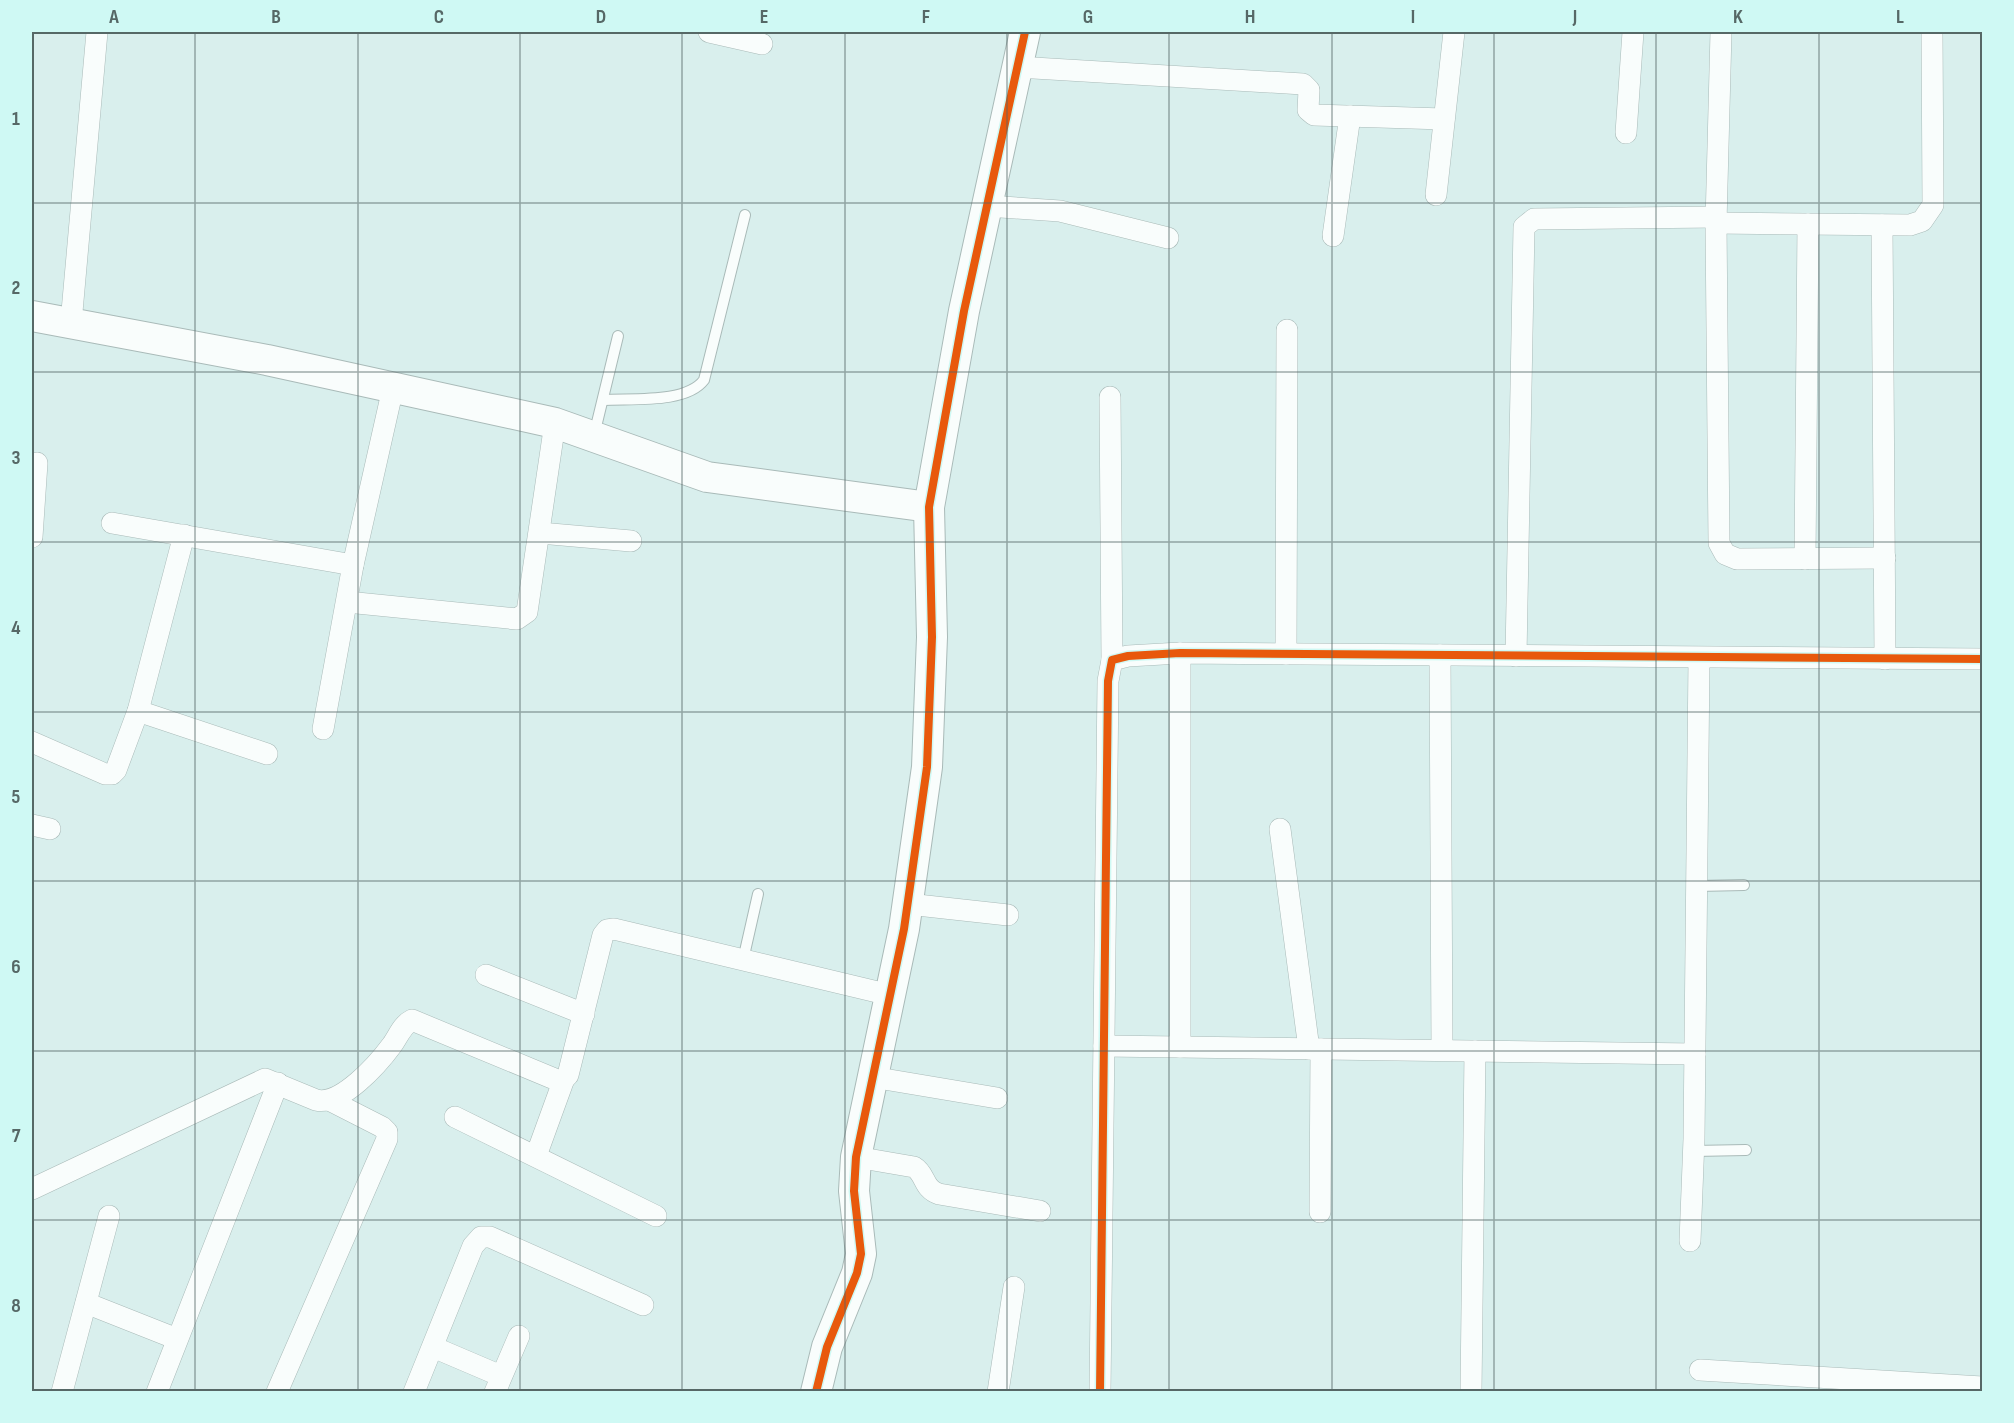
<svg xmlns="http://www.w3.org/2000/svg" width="2014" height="1423" viewBox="0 0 2014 1423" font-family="'Sofia Sans Condensed',sans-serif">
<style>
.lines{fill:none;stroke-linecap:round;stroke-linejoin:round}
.lane-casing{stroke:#a9bab8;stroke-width:12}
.street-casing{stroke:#a9bab8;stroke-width:22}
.secondary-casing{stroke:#a9bab8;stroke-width:32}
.lane{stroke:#f9fdfc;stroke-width:10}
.street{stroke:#f9fdfc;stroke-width:21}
.secondary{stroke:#f9fdfc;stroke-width:30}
.cycleway-casing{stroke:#cff9f4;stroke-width:11}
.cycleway{stroke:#e8590c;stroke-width:8}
.grid{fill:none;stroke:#566866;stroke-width:1.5;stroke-opacity:0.55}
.neatline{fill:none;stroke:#566866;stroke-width:2}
.grid-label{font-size:20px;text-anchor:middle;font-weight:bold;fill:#566866}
</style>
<rect width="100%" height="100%" fill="#d9efed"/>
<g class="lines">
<g class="lane-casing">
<g id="lane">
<path d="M603,400C631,398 686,404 704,380L745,215"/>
<polyline points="594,435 618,336"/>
<polyline points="1697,886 1744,885"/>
<polyline points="743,960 758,894"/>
<polyline points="1694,1151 1746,1150"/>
</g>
</g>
<g class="street-casing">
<g id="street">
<polyline points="709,32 762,44"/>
<polyline points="1721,32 1716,223 1719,543 1725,554 1737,559 1885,558"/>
<polyline points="1017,67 1303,84 1309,90 1308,110 1314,115 1444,119"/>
<polyline points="1626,133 1633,32"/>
<polyline points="1436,195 1454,32"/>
<polyline points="987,206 1060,211 1168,238"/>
<polyline points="1716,223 1910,225 1922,221 1933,205 1932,32"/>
<polyline points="1882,225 1885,659"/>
<polyline points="1333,236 1350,116"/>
<polyline points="71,323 97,32"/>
<polyline points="1110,397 1112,660"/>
<polyline points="112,523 353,565"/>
<polyline points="540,533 631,541"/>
<polyline points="32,537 37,463"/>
<polyline points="1805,559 1808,224"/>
<polyline points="347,602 517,619 527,612 555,423"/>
<polyline points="1286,654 1287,330"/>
<polyline points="1440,655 1442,1050"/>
<polyline points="1516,656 1524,227 1534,219 1716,217"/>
<polyline points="138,711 267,754"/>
<polyline points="323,729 353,565 393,388"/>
<polyline points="32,742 105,774 112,774 116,770 138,711 184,535"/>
<polyline points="32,825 50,829"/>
<polyline points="1280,829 1309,1049"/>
<polyline points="908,904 1008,915"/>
<polyline points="486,975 584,1014"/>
<polyline points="1104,1046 1695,1054"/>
<polyline points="1180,1047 1180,653"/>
<polyline points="872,1077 997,1098"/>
<polyline points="455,1117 656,1216"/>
<polyline points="536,1156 564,1079"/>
<path d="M856,1157L914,1167C926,1174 923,1189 939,1194L1040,1211"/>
<path d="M32,1189L265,1079L316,1100C341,1106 378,1064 392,1045C398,1037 402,1025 412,1020L557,1080L564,1079L568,1075L603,935L607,930L614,929L890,995"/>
<polyline points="1320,1212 1321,1049"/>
<polyline points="1690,1241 1694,1139 1699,659"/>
<polyline points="86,1303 177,1339"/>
<polyline points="433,1347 501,1376"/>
<polyline points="1700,1370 1982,1387"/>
<polyline points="62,1392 109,1216"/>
<polyline points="157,1392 278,1083"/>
<polyline points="277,1392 387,1139 387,1132 382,1127 331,1101"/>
<polyline points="414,1392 473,1246 481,1237 490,1237 643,1305"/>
<polyline points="495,1392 519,1336"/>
<polyline points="998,1392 1014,1287"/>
<polyline points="1100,1392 1108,681 1112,660 1128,656 1180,653 1982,659"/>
<polyline points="1471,1392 1475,1051"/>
</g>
</g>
<g class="secondary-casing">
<g id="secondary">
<polyline points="32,316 267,360 555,423 707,477 929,507"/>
<polyline points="816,1392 827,1347 857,1273 861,1254 854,1191 856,1157 904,929 927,767 932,637 929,507 964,311 1025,32"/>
</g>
</g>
<use href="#lane" class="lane"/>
<use href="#street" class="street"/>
<use href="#secondary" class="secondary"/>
<g class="cycleway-casing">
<g id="cycleway">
<polyline points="816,1392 827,1347 857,1273 861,1254 854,1191 856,1157 904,929 927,767 932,637 929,507 964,311 1025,32"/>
<polyline points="1100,1392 1108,681 1112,660 1128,656 1180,653 1982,659"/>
</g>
</g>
<use href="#cycleway" class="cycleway"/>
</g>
<path class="grid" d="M195,32V1392M358,32V1392M520,32V1392M682,32V1392M845,32V1392M1007,32V1392M1169,32V1392M1332,32V1392M1494,32V1392M1656,32V1392M1819,32V1392M32,203H1982M32,372H1982M32,542H1982M32,712H1982M32,881H1982M32,1051H1982M32,1220H1982"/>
<rect width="2014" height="1423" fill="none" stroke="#cff9f4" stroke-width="66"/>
<rect x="33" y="33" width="1948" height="1357" class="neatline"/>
<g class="grid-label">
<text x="114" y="23">A</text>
<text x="276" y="23">B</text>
<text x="439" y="23">C</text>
<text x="601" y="23">D</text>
<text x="764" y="23">E</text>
<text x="926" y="23">F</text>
<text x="1088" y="23">G</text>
<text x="1250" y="23">H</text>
<text x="1413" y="23">I</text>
<text x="1575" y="23">J</text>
<text x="1738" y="23">K</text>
<text x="1900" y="23">L</text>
<text x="16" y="125">1</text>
<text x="16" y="294">2</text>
<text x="16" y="464">3</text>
<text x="16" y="634">4</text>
<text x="16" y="803">5</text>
<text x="16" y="973">6</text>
<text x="16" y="1142">7</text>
<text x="16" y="1312">8</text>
</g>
</svg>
